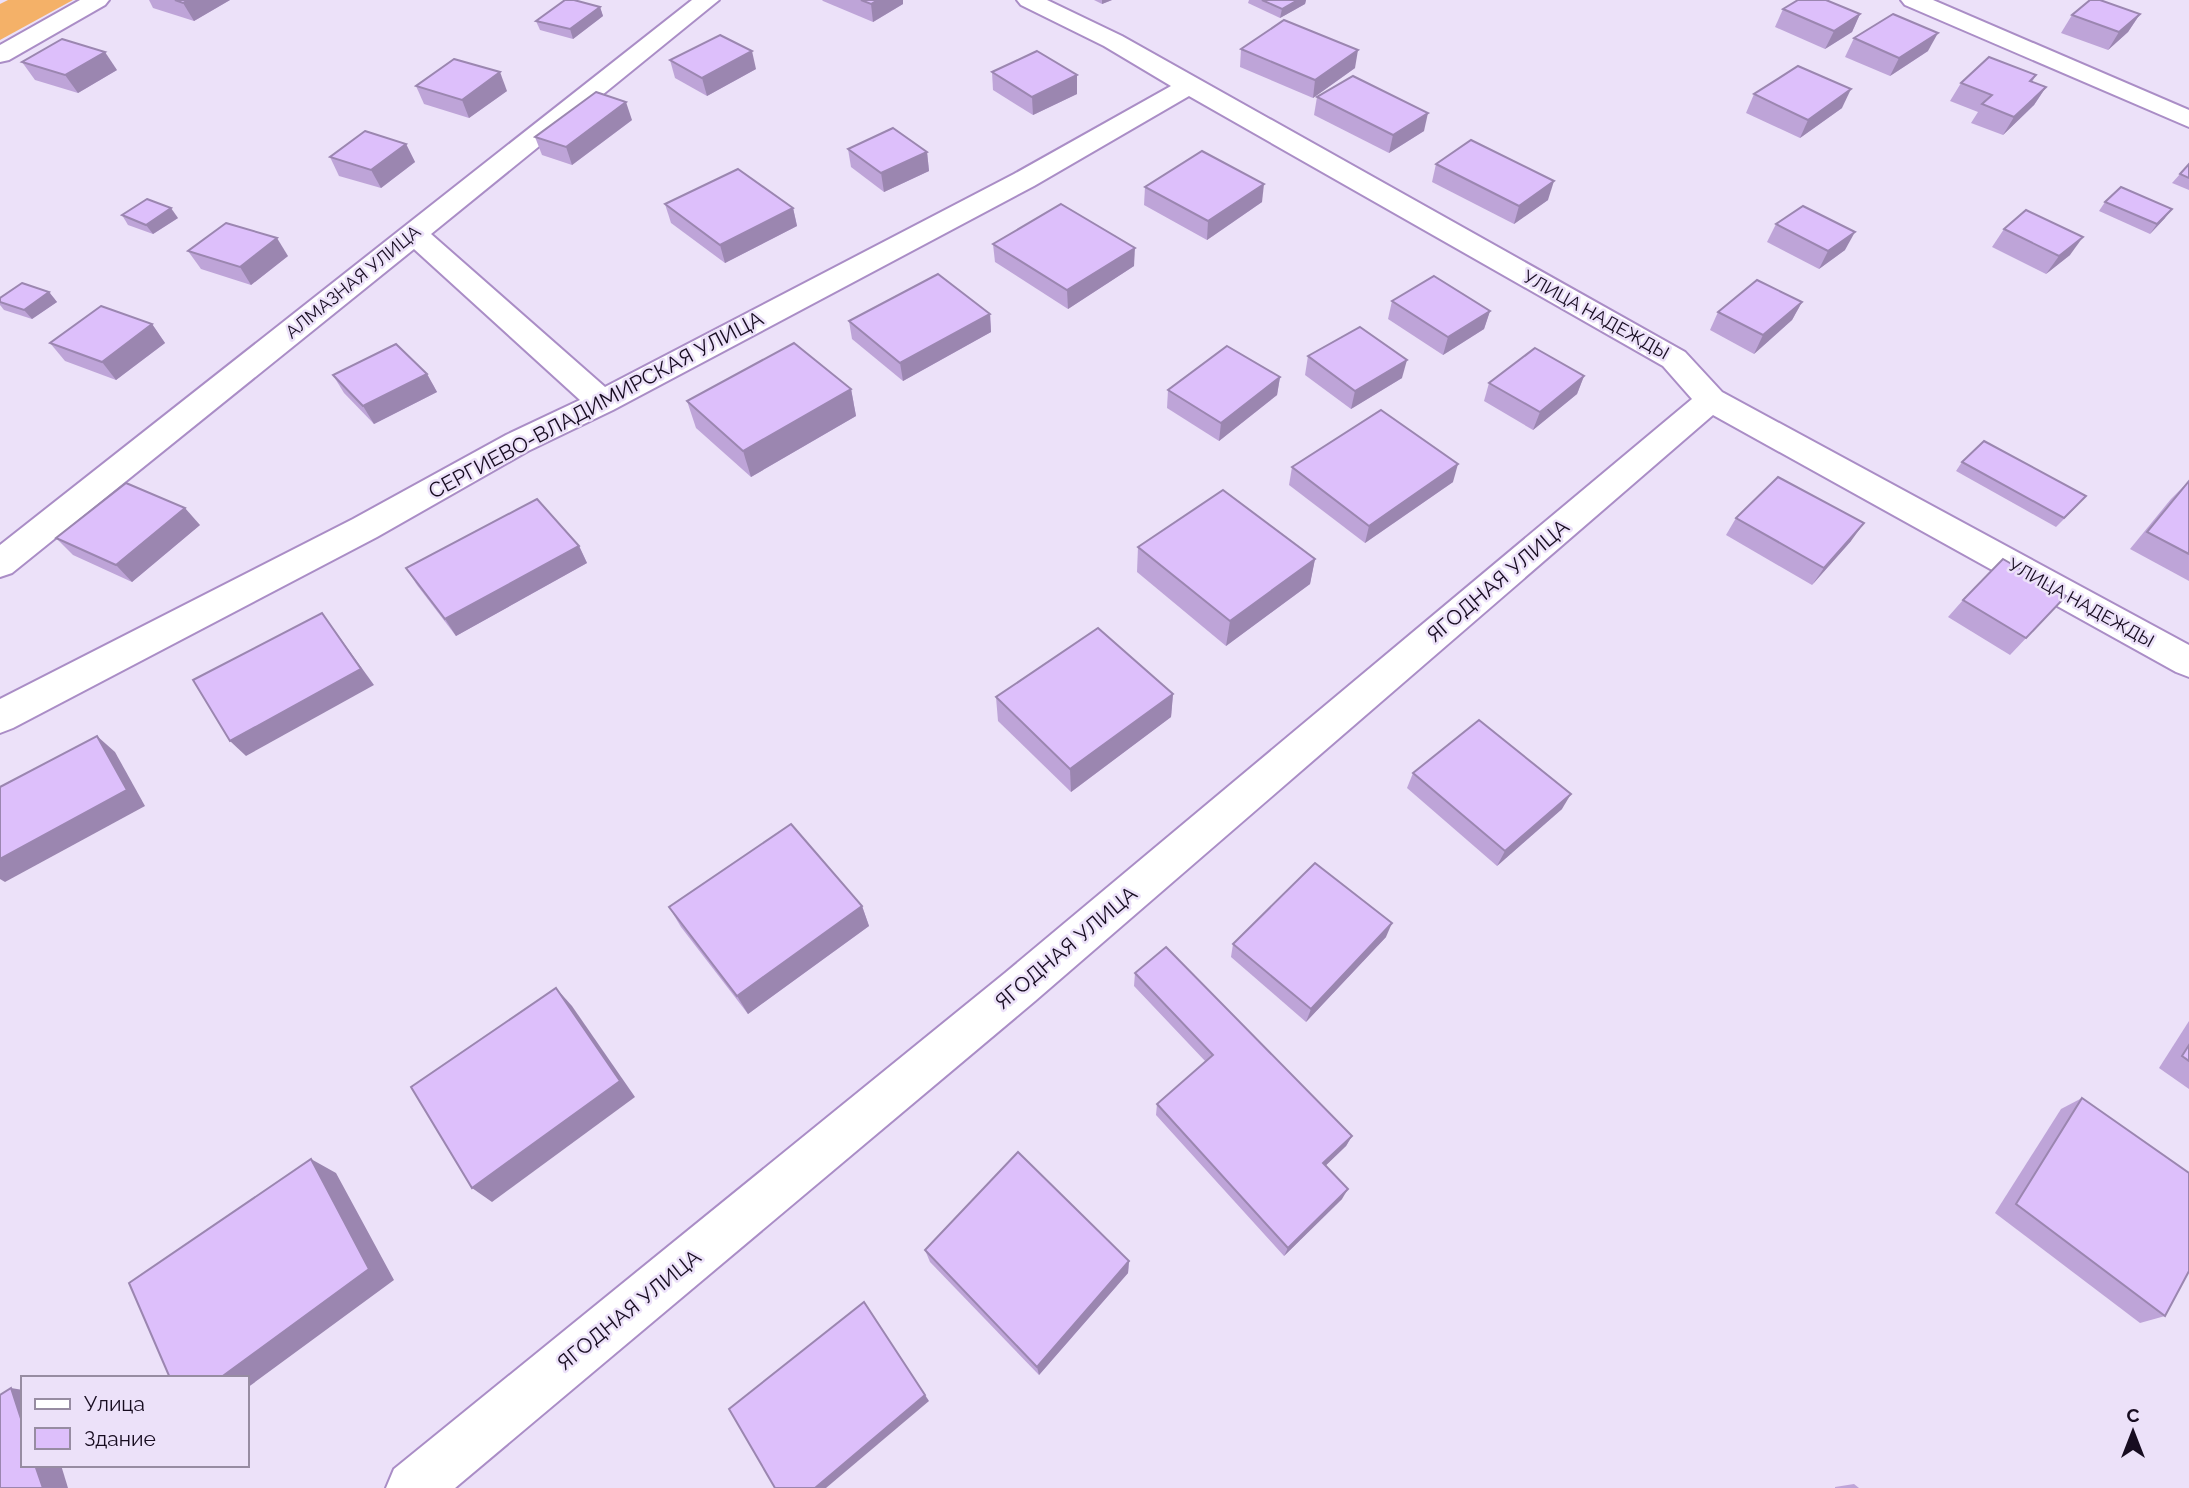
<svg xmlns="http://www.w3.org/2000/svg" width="2189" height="1488" viewBox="0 0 2189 1488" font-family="Raleway,sans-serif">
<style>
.green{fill:#f4b168}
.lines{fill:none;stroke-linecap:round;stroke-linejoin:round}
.minor-casing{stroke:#aa8dc6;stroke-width:4}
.minor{fill:#fff;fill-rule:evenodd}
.wall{fill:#bea4d8}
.shaded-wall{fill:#9b86b0}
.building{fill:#ddbffb;stroke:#9b86b0;stroke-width:2}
.labels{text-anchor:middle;stroke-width:5;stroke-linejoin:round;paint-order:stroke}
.far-street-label{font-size:18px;fill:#170c20;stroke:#ece1f9}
.street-label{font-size:21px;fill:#170c20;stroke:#ece1f9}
</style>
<rect width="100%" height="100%" fill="#ece1f9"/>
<polygon class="green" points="8,0 73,0 0,40 0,4"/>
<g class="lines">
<g class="minor-casing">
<g id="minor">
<polygon points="80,0 109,0 105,5 9,60 0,62 0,45"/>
<polygon points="692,0 719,0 431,234 605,387 1014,174 1171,86 1104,46 1021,5 1017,0 1047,0 1122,36 1685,352 1722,392 2189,645 2189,677 2176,672 1713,415 1035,1001 455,1488 386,1488 394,1469 1005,973 1692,399 1663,366 1189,96 1034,186 613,410 528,451 377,537 13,728 0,733 0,699 353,519 506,435 580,400 414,249 12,573 0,577 0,545"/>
<polygon points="1901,0 1933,0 2189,110 2189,127 1905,5"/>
</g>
</g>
<use href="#minor" class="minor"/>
</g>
<g class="wall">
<polygon points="149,0 230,0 194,21 153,8"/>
<polygon points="822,0 903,0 903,4 873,22 823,1"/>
<polygon points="1094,0 1112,0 1102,4"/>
<polygon points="1249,0 1306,0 1305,4 1280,18 1248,3"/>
<polygon points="600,7 603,16 573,39 540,30 536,21"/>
<polygon points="1783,9 1860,14 1852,32 1825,49 1775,27"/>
<polygon points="2140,14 2128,32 2108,50 2061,33 2072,15"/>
<polygon points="1854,38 1928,51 1890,76 1845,57"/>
<polygon points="1241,49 1355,68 1313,98 1240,67"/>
<polygon points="670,60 756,69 707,96 675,78"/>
<polygon points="22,62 117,70 78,93 35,80"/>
<polygon points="992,72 1077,94 1033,115 993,90"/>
<polygon points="2036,75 2032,82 2046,87 2034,105 2003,135 1971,123 1978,112 1950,101 1961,83"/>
<polygon points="416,86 507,91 469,118 424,104"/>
<polygon points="1754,94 1842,108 1800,138 1746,113"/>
<polygon points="1317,97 1424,131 1389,153 1314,115"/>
<polygon points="632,120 572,165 542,155 535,137"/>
<polygon points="406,144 415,162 381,188 339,176 330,157"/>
<polygon points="848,149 927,152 929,171 884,192 851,167"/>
<polygon points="1436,164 1548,200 1514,224 1432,182"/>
<polygon points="2189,164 2189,190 2172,183"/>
<polygon points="1145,187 1262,202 1207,240 1144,205"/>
<polygon points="2105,202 2165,218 2150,234 2099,211"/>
<polygon points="665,204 793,208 797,226 725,263 671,223"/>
<polygon points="122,215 178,218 153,234 128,225"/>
<polygon points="1776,224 1845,250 1819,269 1767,242"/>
<polygon points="2004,229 2070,255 2046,274 1992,247"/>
<polygon points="993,244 1134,266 1068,309 995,262"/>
<polygon points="188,251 288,256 251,285 201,269"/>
<polygon points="49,292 57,302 32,319 4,310 0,305 0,298"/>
<polygon points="1392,301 1490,311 1484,329 1443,355 1388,319"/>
<polygon points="1802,302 1792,320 1754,354 1710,330 1718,312"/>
<polygon points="990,314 991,332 903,381 852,339 849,321"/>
<polygon points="152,324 165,343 116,380 65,361 50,343"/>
<polygon points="1308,356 1402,378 1351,409 1305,375"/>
<polygon points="427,374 437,392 374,424 344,393 333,375"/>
<polygon points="1584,376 1577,394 1533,430 1484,401 1489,383"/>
<polygon points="1280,377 1277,395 1219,441 1167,408 1168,390"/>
<polygon points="851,389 856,416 751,477 696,428 687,401"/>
<polygon points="1962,462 2078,505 2056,527 1956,471"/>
<polygon points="1292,467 1453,482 1365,543 1289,485"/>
<polygon points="2189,481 2189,581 2130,549 2171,499"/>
<polygon points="1736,518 1851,541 1812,585 1726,535"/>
<polygon points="200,525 132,582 73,555 56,538"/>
<polygon points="579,546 587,563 456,636 417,585 406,568"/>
<polygon points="1138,547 1315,559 1310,584 1226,646 1137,572"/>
<polygon points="2066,596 2010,655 1948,617 1963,600"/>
<polygon points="1173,694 1171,717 1071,792 998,721 996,697"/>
<polygon points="1413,773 1562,809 1497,866 1407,788"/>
<polygon points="862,906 869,926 748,1014 681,927 669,907"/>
<polygon points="1386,937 1306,1022 1231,957 1233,944"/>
<polygon points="1135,973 1352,1136 1346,1146 1325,1166 1342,1199 1284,1256 1156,1115 1157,1104 1206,1062 1134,986"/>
<polygon points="2189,1021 2189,1089 2159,1068"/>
<polygon points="2082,1098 2165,1316 2140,1323 1995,1213 2061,1109"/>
<polygon points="925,1250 1129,1261 1128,1273 1039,1375 930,1262"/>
<polygon points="1854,1484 1859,1488 1835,1488 1835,1487"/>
</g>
<g class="shaded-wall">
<polygon points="188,0 230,0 194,21 183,3"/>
<polygon points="878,0 903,0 903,4 873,22 871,4"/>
<polygon points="1102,0 1112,0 1102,4"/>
<polygon points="1298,0 1306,0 1305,4 1280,18 1282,9"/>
<polygon points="600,7 603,16 573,39 570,29"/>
<polygon points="1860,14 1852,32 1825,49 1834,31"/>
<polygon points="2140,14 2128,32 2108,50 2119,32"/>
<polygon points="1938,33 1928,51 1890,76 1899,58"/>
<polygon points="1358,50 1355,68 1313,98 1315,80"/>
<polygon points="752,51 756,69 707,96 702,78"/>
<polygon points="105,52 117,70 78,93 65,75"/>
<polygon points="500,72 507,91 469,118 462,100"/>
<polygon points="1077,75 1077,94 1033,115 1032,97"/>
<polygon points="2046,87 2034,105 2003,135 2014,117"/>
<polygon points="1851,89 1842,108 1800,138 1808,120"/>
<polygon points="626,102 632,120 572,165 566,147"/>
<polygon points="1428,113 1424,131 1389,153 1393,135"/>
<polygon points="406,144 415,162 381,188 371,170"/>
<polygon points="927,152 929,171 884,192 881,173"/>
<polygon points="1554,181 1548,200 1514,224 1519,206"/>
<polygon points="1264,184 1262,202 1207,240 1208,221"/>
<polygon points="171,208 178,218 153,234 146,225"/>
<polygon points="793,208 797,226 725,263 720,245"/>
<polygon points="2172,209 2165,218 2150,234 2157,224"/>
<polygon points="1855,232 1845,250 1819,269 1828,251"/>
<polygon points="2083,237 2070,255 2046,274 2059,256"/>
<polygon points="277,238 288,256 251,285 240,267"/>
<polygon points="1135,248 1134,266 1068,309 1067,290"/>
<polygon points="49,292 57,302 32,319 24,310"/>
<polygon points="1802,302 1792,320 1754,354 1763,335"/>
<polygon points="1490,311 1484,329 1443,355 1448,337"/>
<polygon points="990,314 991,332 903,381 900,363"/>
<polygon points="152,324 165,343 116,380 102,362"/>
<polygon points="1407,360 1402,378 1351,409 1355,391"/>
<polygon points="427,374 437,392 374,424 363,406"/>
<polygon points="1584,376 1577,394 1533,430 1540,412"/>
<polygon points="1280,377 1277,395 1219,441 1221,423"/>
<polygon points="851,389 856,416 751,477 743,451"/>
<polygon points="1458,464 1453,482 1365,543 1369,526"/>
<polygon points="185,508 200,525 132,582 116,565"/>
<polygon points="1864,523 1851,541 1812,585 1824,568"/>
<polygon points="579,546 587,563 456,636 445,619"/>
<polygon points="1315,559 1310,584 1226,646 1230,621"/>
<polygon points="322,613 374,685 246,756 230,741"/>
<polygon points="1173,694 1171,717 1071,792 1070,769"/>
<polygon points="97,736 115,752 145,806 5,882 0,879 0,859"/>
<polygon points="1571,794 1562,809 1497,866 1505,851"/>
<polygon points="862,906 869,926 748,1014 737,996"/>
<polygon points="1392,923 1386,937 1306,1022 1311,1009"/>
<polygon points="556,988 572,1006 635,1097 492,1202 472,1188"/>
<polygon points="1352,1136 1346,1146 1318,1173 1323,1163"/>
<polygon points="311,1159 336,1173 394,1280 247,1388 247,1378 220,1378"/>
<polygon points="1348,1189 1342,1199 1284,1256 1288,1248"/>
<polygon points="1129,1261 1128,1273 1039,1375 1037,1367"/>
<polygon points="864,1302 929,1401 826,1488 815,1488"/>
<polygon points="11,1388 23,1390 23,1425"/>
<polygon points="35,1465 61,1465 68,1488 43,1488"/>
</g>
<g class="building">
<polygon points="175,0 188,0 183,3"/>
<polygon points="565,0 574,0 600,7 570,29 536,21"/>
<polygon points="861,0 878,0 871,4"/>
<polygon points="1262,0 1298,0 1282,9"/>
<polygon points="1798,0 1826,0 1860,14 1834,31 1783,9"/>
<polygon points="2090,0 2100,0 2140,14 2119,32 2072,15"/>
<polygon points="1893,14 1938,33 1899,58 1854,38"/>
<polygon points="1284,20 1358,50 1315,80 1241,49"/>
<polygon points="720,35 752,51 702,78 670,60"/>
<polygon points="62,39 105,52 65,75 22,62"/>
<polygon points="1037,51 1077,75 1032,97 992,72"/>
<polygon points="1989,57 2036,75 2030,81 2046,87 2014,117 1982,104 1992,95 1961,83"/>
<polygon points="454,59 500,72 462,100 416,86"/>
<polygon points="1798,66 1851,89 1808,120 1754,94"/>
<polygon points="1353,76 1428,113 1393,135 1317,97"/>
<polygon points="596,92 626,102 566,147 535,137"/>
<polygon points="893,128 927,152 881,173 848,149"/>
<polygon points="365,131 406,144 371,170 330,157"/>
<polygon points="1471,140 1554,181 1519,206 1436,164"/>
<polygon points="1202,151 1264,184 1208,221 1145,187"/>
<polygon points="2189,164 2189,178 2180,174"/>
<polygon points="738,169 793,208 720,245 665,204"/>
<polygon points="2121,187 2172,209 2157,224 2105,202"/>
<polygon points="147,199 171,208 146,225 122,215"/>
<polygon points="1061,204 1135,248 1067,290 993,244"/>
<polygon points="1803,206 1855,232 1828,251 1776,224"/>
<polygon points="2026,210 2083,237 2059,256 2004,229"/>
<polygon points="226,223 277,238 240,267 188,251"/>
<polygon points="938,274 990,314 900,363 849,321"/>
<polygon points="1434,276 1490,311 1448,337 1392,301"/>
<polygon points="1757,280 1802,302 1763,335 1718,312"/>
<polygon points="22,283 49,292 24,310 0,302 0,298"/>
<polygon points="101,306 152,324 102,362 50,343"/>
<polygon points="1360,327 1407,360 1355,391 1308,356"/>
<polygon points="794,343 851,389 743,451 687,401"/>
<polygon points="396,344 427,374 363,406 333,375"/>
<polygon points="1227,346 1280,377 1221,423 1168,390"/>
<polygon points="1535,348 1584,376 1540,412 1489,383"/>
<polygon points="1381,410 1458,464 1369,526 1292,467"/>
<polygon points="1984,441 2086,496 2064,518 1962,462"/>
<polygon points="1778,477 1864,523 1824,568 1736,518"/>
<polygon points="2189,481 2189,554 2147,532"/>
<polygon points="126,483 185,508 116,565 56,538"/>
<polygon points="1223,490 1315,559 1230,621 1138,547"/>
<polygon points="537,499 579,546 445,619 406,568"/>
<polygon points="2003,559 2066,596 2026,638 1963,600"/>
<polygon points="322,613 361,669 230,741 193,680"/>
<polygon points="1098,628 1173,694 1070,769 996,697"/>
<polygon points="1479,720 1571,794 1505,851 1413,773"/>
<polygon points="97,736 127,790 0,859 0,787"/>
<polygon points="791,824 862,906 737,996 669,907"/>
<polygon points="1315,863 1392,923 1311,1009 1233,944"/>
<polygon points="1166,947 1352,1136 1323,1163 1348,1189 1288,1248 1157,1104 1213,1055 1135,973"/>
<polygon points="556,988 620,1081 472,1188 411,1087"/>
<polygon points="2189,1045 2189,1061 2182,1056"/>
<polygon points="2082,1098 2189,1173 2189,1271 2165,1316 2016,1204"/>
<polygon points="1018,1152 1129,1261 1037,1367 925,1250"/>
<polygon points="311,1159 369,1269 220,1378 170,1378 129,1283"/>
<polygon points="864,1302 925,1395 815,1488 775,1488 729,1409"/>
<polygon points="11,1388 23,1425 23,1465 35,1465 43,1488 0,1488 0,1395"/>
</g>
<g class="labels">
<g class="far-street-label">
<text transform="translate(353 282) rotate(-39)" y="6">АЛМАЗНАЯ УЛИЦА</text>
<text transform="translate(1596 315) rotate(29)" y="6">УЛИЦА НАДЕЖДЫ</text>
<text transform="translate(2081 603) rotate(29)" y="6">УЛИЦА НАДЕЖДЫ</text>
</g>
<g class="street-label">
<text transform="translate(596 405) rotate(-28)" y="7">СЕРГИЕВО-ВЛАДИМИРСКАЯ УЛИЦА</text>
<text transform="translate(1498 581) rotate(-40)" y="7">ЯГОДНАЯ УЛИЦА</text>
<text transform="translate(1066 948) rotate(-40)" y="7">ЯГОДНАЯ УЛИЦА</text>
<text transform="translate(629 1310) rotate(-39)" y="7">ЯГОДНАЯ УЛИЦА</text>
</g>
</g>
<rect x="21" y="1376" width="228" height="91" fill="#ece1f9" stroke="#978ca2" stroke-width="2"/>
<rect x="35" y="1399" width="35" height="10" fill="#ffffff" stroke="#978ca2" stroke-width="2"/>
<text x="84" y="1411" font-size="21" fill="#170c20">Улица</text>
<rect x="35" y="1428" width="35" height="21" fill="#ddbffb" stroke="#978ca2" stroke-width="2"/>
<text x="84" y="1446" font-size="21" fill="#170c20">Здание</text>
<g transform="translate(2133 1432)" stroke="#ece1f9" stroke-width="5" paint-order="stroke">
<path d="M0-5L12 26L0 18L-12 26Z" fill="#170c20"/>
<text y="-10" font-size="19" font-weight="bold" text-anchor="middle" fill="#170c20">С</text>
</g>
</svg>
